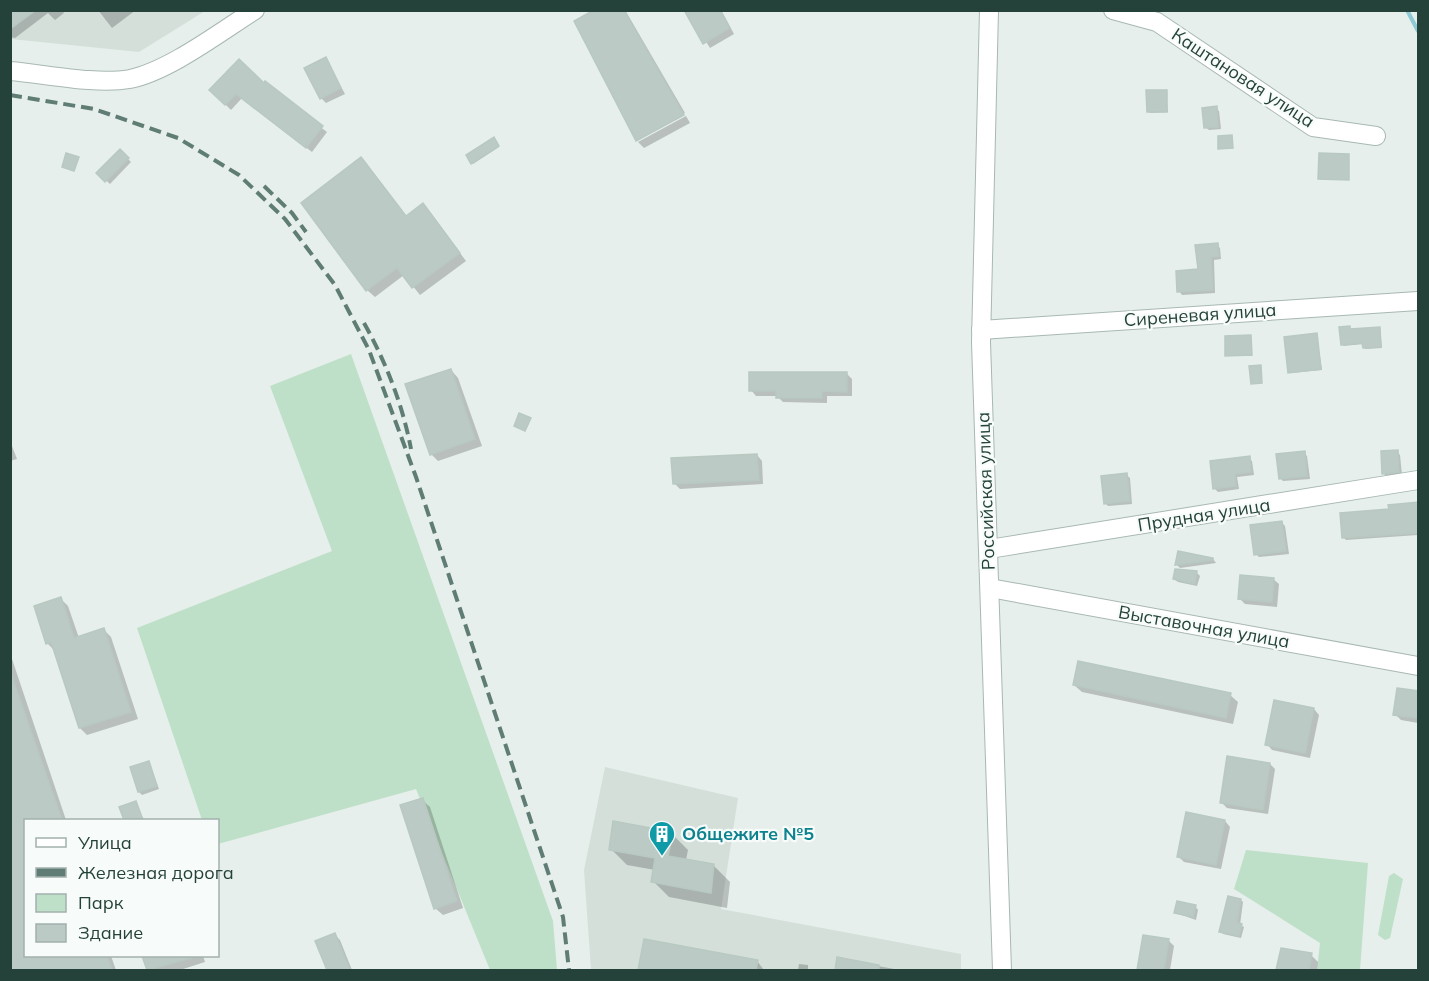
<svg xmlns="http://www.w3.org/2000/svg" width="1429" height="981" viewBox="0 0 1429 981" font-family="Mulish,sans-serif">
<style>
.built{fill:#d4dfda}
.green{fill:#bfe0c8}
.shadow{fill:#0003}
.lines{fill:none;stroke-linecap:round;stroke-linejoin:round}
.stream{stroke:#8ec9d4;stroke-width:4}
.building{fill:#bbcac4;stroke:#b8c9c2;stroke-width:1.5}
.minor-casing{stroke:#a8b8b2;stroke-width:20}
.minor{stroke:#fff;stroke-width:18}
.rail{stroke:#5f7d75;stroke-width:4;stroke-dasharray:12 6;stroke-linecap:butt}
.labels{text-anchor:middle;stroke-width:4.5;stroke-linejoin:round;paint-order:stroke}
.street-label{font-size:18px;fill:#24423a;stroke:#f7fbf9}
.culture-label{font-size:18px;font-weight:bold;fill:#0d838f;stroke:#f7fbf9;text-anchor:start}
</style>
<rect width="100%" height="100%" fill="#e6efeb"/>
<g class="built">
<polygon points="11,11 205,11 139,52 11,39"/>
<polygon points="605,767 738,798 721,909 961,954 961,970 591,970 584,870"/>
</g>
<g class="green">
<polygon points="351,354 553,921 557,970 490,970 416,789 218,844 218,820 202,820 137,628 332,551 270,386"/>
<polygon points="1246,850 1368,863 1360,970 1317,970 1320,943 1234,889"/>
<polygon points="1394,873 1403,879 1390,938 1385,940 1378,935 1389,876"/>
</g>
<g class="shadow">
<polygon points="10,10 62,10 64,13 55,20 48,13 15,38 10,37"/>
<polygon points="98,10 136,10 112,28"/>
<polygon points="597,10 625,10 685,113 637,141 576,22"/>
<polygon points="686,10 721,10 734,34 710,48"/>
<polygon points="326,59 345,94 326,103 321,98"/>
<polygon points="264,85 327,132 312,152 242,98 231,110 211,90"/>
<polygon points="1166,91 1168,112 1150,113 1149,112"/>
<polygon points="1216,108 1219,111 1221,129 1209,130 1205,127"/>
<polygon points="686,116 690,123 644,148 638,142"/>
<polygon points="494,139 499,147 473,164 468,156"/>
<polygon points="120,151 131,162 110,184 98,173"/>
<polygon points="1349,155 1349,180 1320,178"/>
<polygon points="361,159 407,218 430,213 466,261 420,295 404,275 375,297 367,290"/>
<polygon points="1217,245 1220,248 1221,259 1214,260 1215,293 1182,295 1179,291 1199,271"/>
<polygon points="1349,327 1351,330 1380,329 1382,348 1365,349 1364,344 1343,346"/>
<polygon points="1250,336 1252,356 1227,355"/>
<polygon points="1317,336 1322,370 1291,373 1290,372"/>
<polygon points="451,370 458,378 482,446 438,461 431,454"/>
<polygon points="847,374 852,379 852,396 827,396 827,403 783,402 777,396 756,396 751,390"/>
<polygon points="10,441 17,459 10,461"/>
<polygon points="1397,452 1400,455 1402,475 1387,477 1384,474"/>
<polygon points="1304,453 1307,456 1310,479 1283,481 1280,478"/>
<polygon points="757,455 762,461 763,484 680,489 674,483"/>
<polygon points="1249,458 1252,461 1254,475 1237,477 1239,489 1218,492 1214,488"/>
<polygon points="1126,475 1130,478 1132,504 1108,506 1105,503"/>
<polygon points="1418,504 1418,535 1346,540 1343,537 1390,511"/>
<polygon points="1282,523 1285,526 1289,554 1259,557 1256,554"/>
<polygon points="1213,559 1216,563 1180,568 1177,565"/>
<polygon points="1196,572 1200,576 1197,586 1178,582 1174,579"/>
<polygon points="1273,579 1279,584 1277,607 1245,604 1240,599"/>
<polygon points="61,599 68,606 79,638 104,630 111,637 138,719 87,735 80,728 55,651 47,643"/>
<polygon points="10,653 66,820 26,820 26,956 111,956 116,970 10,970"/>
<polygon points="1074,685 1230,695 1238,702 1233,724 1082,692"/>
<polygon points="1418,693 1418,723 1401,720 1395,714"/>
<polygon points="1314,709 1319,715 1310,758 1272,750 1267,744"/>
<polygon points="149,762 159,789 142,795 139,792"/>
<polygon points="1270,764 1275,769 1268,814 1227,808 1221,802"/>
<polygon points="422,800 430,807 463,908 443,915 435,908"/>
<polygon points="135,803 144,820 125,820 121,808"/>
<polygon points="1225,821 1230,827 1221,869 1184,862 1179,857"/>
<polygon points="672,834 688,850 686,860 714,866 730,882 727,908 669,897 653,881 655,870 627,865 611,849"/>
<polygon points="1241,900 1243,902 1240,925 1244,927 1241,938 1223,934 1221,931"/>
<polygon points="1195,906 1198,910 1196,920 1176,913"/>
<polygon points="335,935 340,940 352,970 329,970 317,942"/>
<polygon points="1144,937 1169,941 1174,946 1170,970 1138,970"/>
<polygon points="645,941 757,961 764,970 640,970"/>
<polygon points="1282,949 1311,955 1318,962 1317,970 1278,970"/>
<polygon points="144,956 203,956 205,962 180,970 149,970"/>
<polygon points="839,959 900,970 836,970"/>
<polygon points="799,964 808,965 808,970 798,970"/>
</g>
<g class="lines">
<polyline class="stream" points="1407,10 1418,31"/>
</g>
<g class="building">
<polygon points="10,10 36,10 10,29"/>
<polygon points="594,10 624,10 684,115 636,141 574,21"/>
<polygon points="684,10 720,10 730,28 703,44"/>
<polygon points="326,57 341,88 320,99 304,68"/>
<polygon points="239,59 264,83 265,81 323,126 306,148 236,94 225,105 209,90"/>
<polygon points="1146,90 1167,90 1167,112 1147,112"/>
<polygon points="1217,106 1218,127 1204,128 1202,108"/>
<polygon points="1232,135 1233,148 1218,149 1218,136"/>
<polygon points="494,137 499,146 471,164 466,155"/>
<polygon points="120,149 129,158 105,182 96,173"/>
<polygon points="66,153 79,157 74,171 62,167"/>
<polygon points="1319,153 1349,154 1349,180 1318,179"/>
<polygon points="361,157 406,216 423,203 460,253 412,288 397,268 366,291 301,203"/>
<polygon points="1218,243 1219,256 1211,257 1213,290 1177,292 1176,271 1198,269 1195,245"/>
<polygon points="1350,326 1350,329 1380,327 1381,347 1363,348 1362,343 1341,345 1339,327"/>
<polygon points="1317,333 1321,369 1288,373 1284,337"/>
<polygon points="1251,335 1252,355 1225,356 1225,336"/>
<polygon points="1261,365 1262,383 1251,384 1249,366"/>
<polygon points="451,369 475,439 430,455 405,384"/>
<polygon points="749,372 847,372 847,392 822,391 822,398 776,398 776,391 749,391"/>
<polygon points="519,413 531,418 525,431 514,426"/>
<polygon points="1398,450 1399,472 1382,474 1381,451"/>
<polygon points="1305,451 1307,476 1279,479 1276,454"/>
<polygon points="757,454 759,480 673,484 671,458"/>
<polygon points="1250,456 1251,472 1235,474 1236,486 1213,489 1210,461"/>
<polygon points="1127,473 1130,501 1104,504 1101,476"/>
<polygon points="1419,502 1419,533 1342,538 1340,513 1389,509 1388,505"/>
<polygon points="1282,521 1286,551 1254,555 1250,525"/>
<polygon points="1178,551 1213,558 1213,560 1175,565"/>
<polygon points="1175,569 1197,571 1195,584 1173,579"/>
<polygon points="1240,575 1274,578 1272,602 1238,599"/>
<polygon points="61,597 74,638 104,628 131,712 79,728 51,642 46,644 34,606"/>
<polygon points="1078,661 1231,693 1226,718 1073,685"/>
<polygon points="10,671 62,820 26,820 26,956 107,956 112,970 10,970"/>
<polygon points="1397,688 1419,691 1419,718 1393,715"/>
<polygon points="1274,700 1314,708 1305,753 1265,745"/>
<polygon points="1227,756 1270,763 1263,810 1220,803"/>
<polygon points="149,761 157,786 138,792 130,767"/>
<polygon points="423,798 457,901 434,909 400,805"/>
<polygon points="136,801 143,820 124,820 119,807"/>
<polygon points="1186,812 1225,820 1216,865 1177,857"/>
<polygon points="613,821 673,832 668,856 714,864 711,893 651,882 655,858 609,850"/>
<polygon points="1228,896 1241,899 1237,922 1242,924 1239,936 1219,932"/>
<polygon points="1177,901 1196,905 1193,917 1174,913"/>
<polygon points="335,933 350,970 327,970 315,941"/>
<polygon points="1143,935 1169,939 1164,970 1137,970"/>
<polygon points="644,939 758,960 756,970 638,970"/>
<polygon points="1281,948 1312,953 1309,970 1276,970"/>
<polygon points="142,956 190,956 191,958 147,970"/>
<polygon points="837,957 879,965 879,970 835,970"/>
</g>
<g class="lines">
<g class="minor-casing">
<g id="minor">
<polyline points="989,10 981,342 1002,970"/>
<polyline points="1113,10 1157,22 1313,127 1376,136"/>
<path d="M10,71C46,74 95,85 130,79C169,71 220,32 255,10"/>
<polyline points="981,330 1418,301"/>
<polyline points="989,549 1418,480"/>
<polyline points="990,588 1418,666"/>
</g>
</g>
<use href="#minor" class="minor"/>
<g class="rail">
<polyline points="10,95 94,109 178,138 239,175 285,219 335,285 369,350 416,477 563,917 569,970"/>
<polyline points="264,186 292,213 306,232"/>
<path d="M364,323C386,362 403,406 411,449"/>
</g>
</g>
<defs>
<g id="building-pin" transform="scale(1.35)"><path d="M0 17L-7.5 6A9.5 9.5 0 1 1 7.5 6Z" fill="#0f9aa8" stroke="#f7fbf9"/><path d="M-4-6H4V6H1V3H-1V6H-4ZM-2.5-4.3h1.7v1.8h-1.7ZM.8-4.3h1.7v1.8H.8ZM-2.5-1h1.7V.8h-1.7ZM.8-1h1.7V.8H.8Z" fill="#fff"/></g>
</defs>
<g fill-rule="evenodd">
<use href="#building-pin" x="662" y="834"/>
</g>
<g class="labels">
<g class="street-label">
<text transform="translate(1243 78) rotate(33)" y="6">Каштановая улица</text>
<text transform="translate(1200 315) rotate(-4)" y="6">Сиреневая улица</text>
<text transform="translate(986 491) rotate(-92)" y="6">Российская улица</text>
<text transform="translate(1204 515) rotate(-9)" y="6">Прудная улица</text>
<text transform="translate(1204 627) rotate(10)" y="6">Выставочная улица</text>
</g>
<g class="culture-label">
<text x="682" y="840">Общежите №5</text>
</g>
</g>
<rect width="1429" height="981" fill="none" stroke="#24423a" stroke-width="24"/>
<rect x="24" y="819" width="195" height="138" fill="#f7fbf9" stroke="#a3b1ad" stroke-width="1.5"/>
<rect x="36" y="838" width="30" height="9" fill="#ffffff" stroke="#a3b1ad" stroke-width="1.5"/>
<text x="78" y="849" font-size="18" fill="#24423a">Улица</text>
<rect x="36" y="868" width="30" height="9" fill="#5f7d75" stroke="#a3b1ad" stroke-width="1.5"/>
<text x="78" y="879" font-size="18" fill="#24423a">Железная дорога</text>
<rect x="36" y="894" width="30" height="18" fill="#bfe0c8" stroke="#a3b1ad" stroke-width="1.5"/>
<text x="78" y="909" font-size="18" fill="#24423a">Парк</text>
<rect x="36" y="924" width="30" height="18" fill="#bbcac4" stroke="#a3b1ad" stroke-width="1.5"/>
<text x="78" y="939" font-size="18" fill="#24423a">Здание</text>
</svg>
